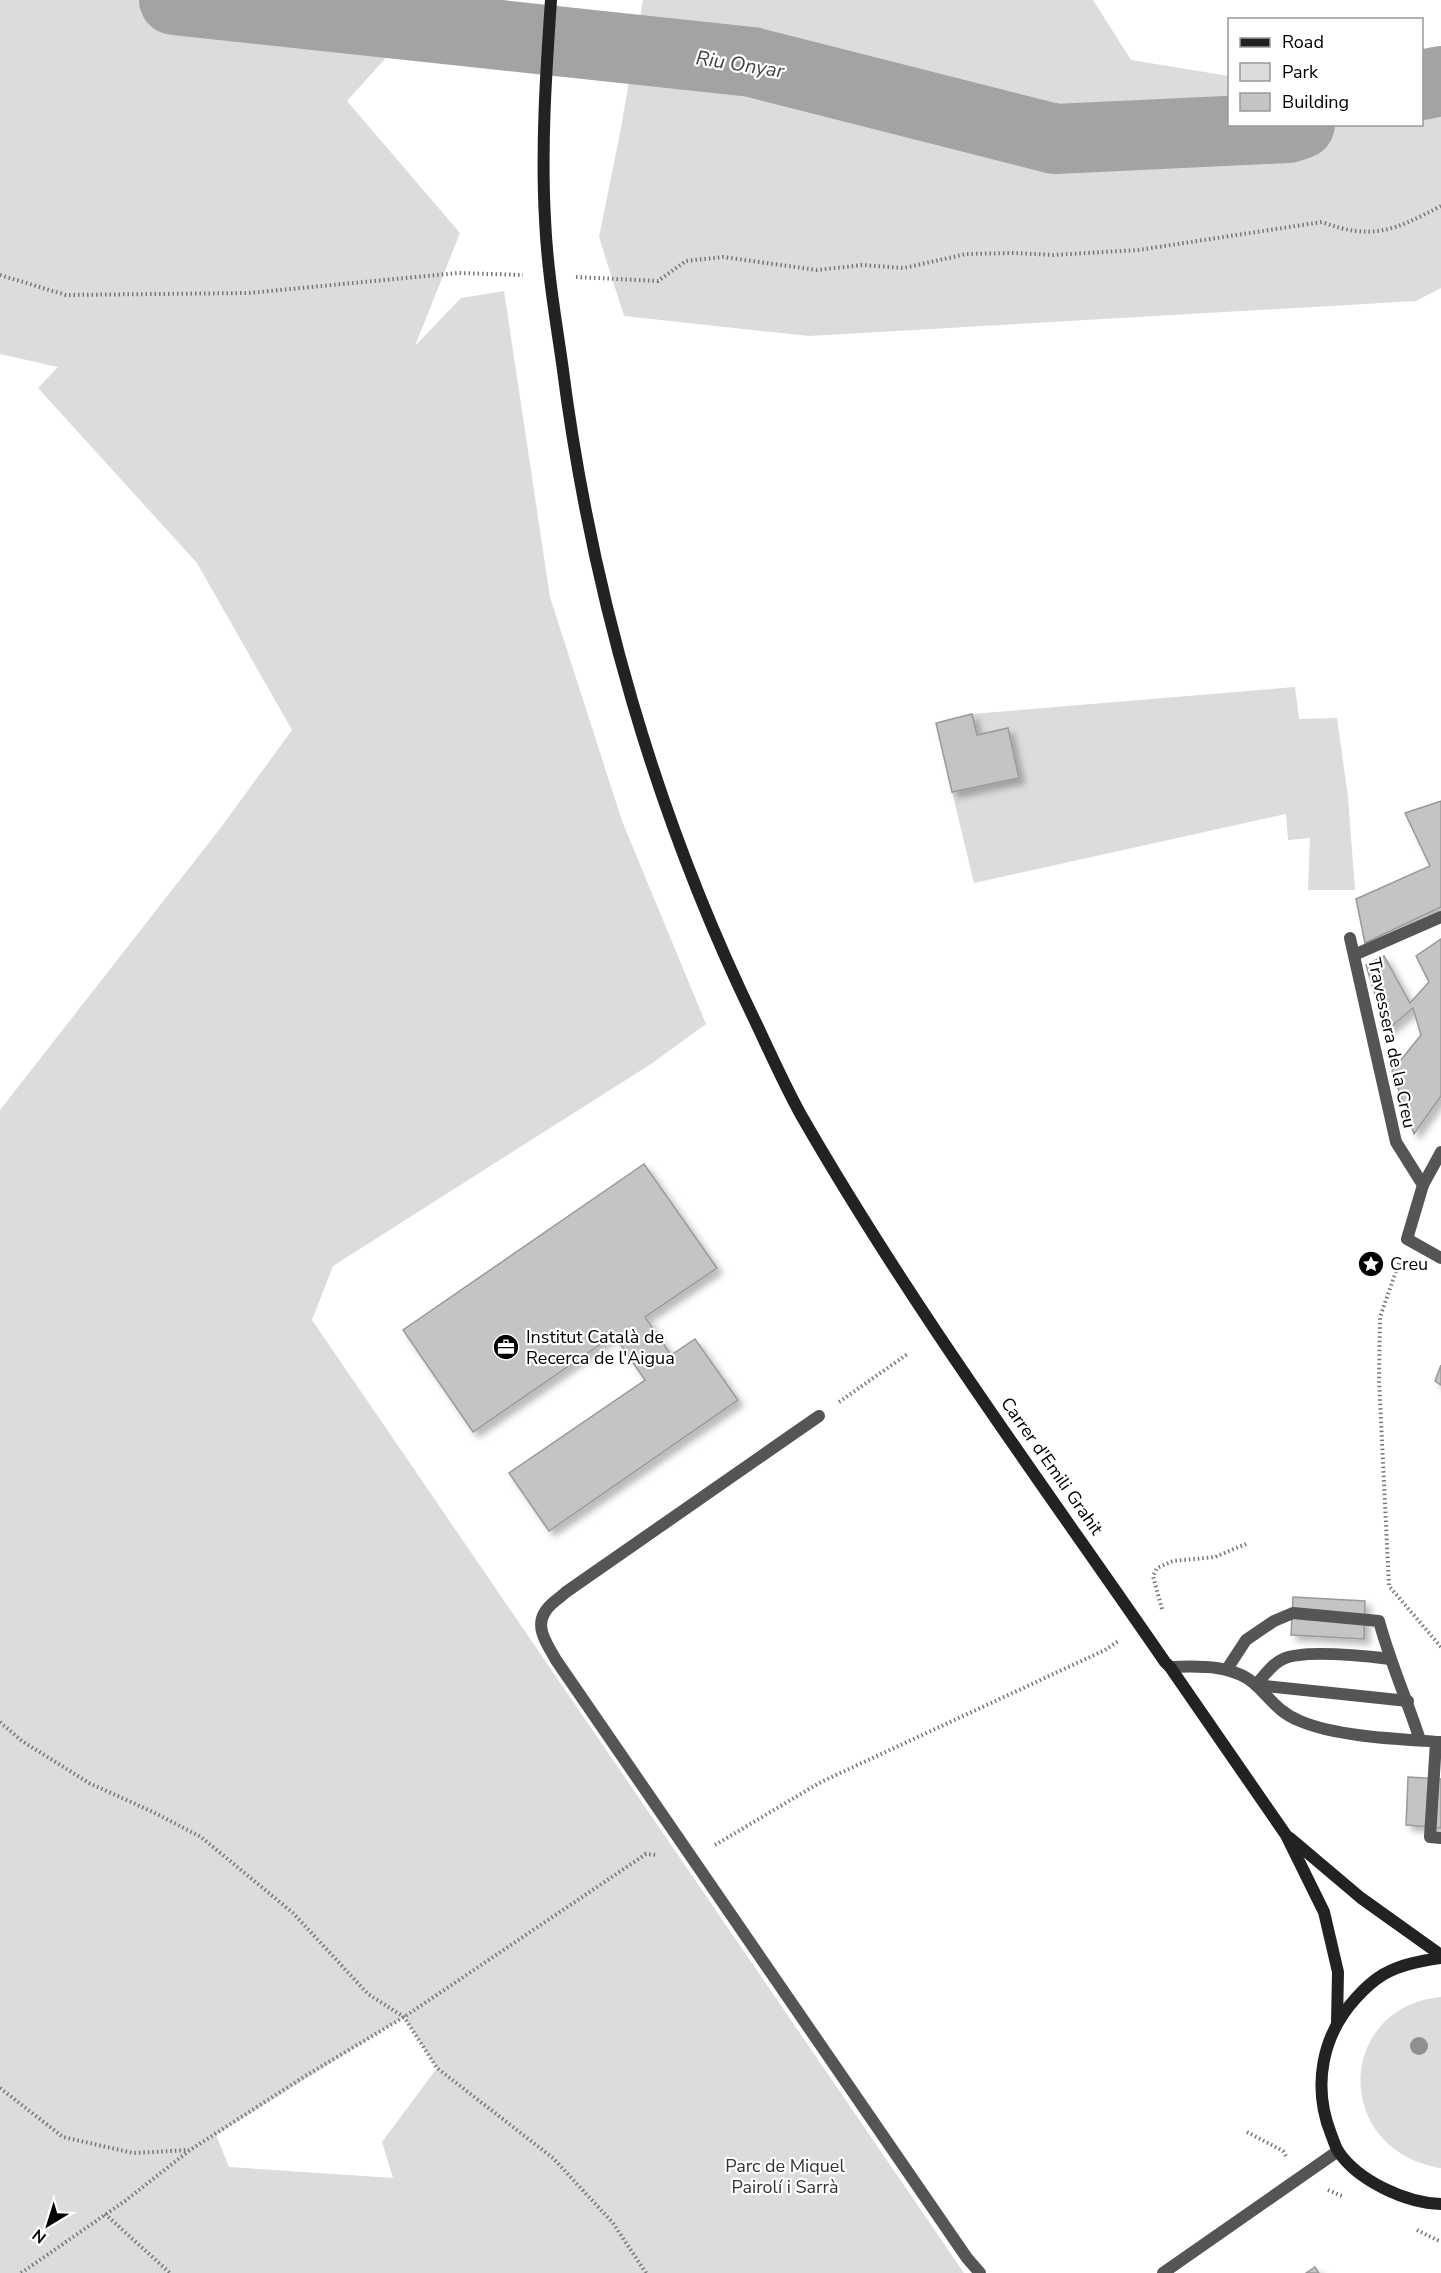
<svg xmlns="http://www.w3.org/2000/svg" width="1441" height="2273" viewBox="0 0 1441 2273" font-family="'Nunito Sans',sans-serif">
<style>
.green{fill:#dcdcdc;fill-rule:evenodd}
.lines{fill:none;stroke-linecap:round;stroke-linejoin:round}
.river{stroke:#a3a3a3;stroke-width:70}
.building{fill:#c4c4c4;stroke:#999;stroke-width:1.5;filter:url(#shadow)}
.path{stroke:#777;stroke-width:4;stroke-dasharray:1.5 3;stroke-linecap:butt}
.service{stroke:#555;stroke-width:12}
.minor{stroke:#555;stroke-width:12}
.secondary{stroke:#222;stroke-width:12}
.tree{fill:#8f8f8f}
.labels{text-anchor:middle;stroke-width:4.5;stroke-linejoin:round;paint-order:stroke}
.street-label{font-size:18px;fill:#000;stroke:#fff}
.poi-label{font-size:18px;fill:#000;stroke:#fff;text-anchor:start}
.park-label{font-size:18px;fill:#333;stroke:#fff}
.water-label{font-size:20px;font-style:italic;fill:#444;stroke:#fff}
</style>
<defs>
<filter id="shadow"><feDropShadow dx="5.5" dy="5.5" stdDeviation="3" flood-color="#0004"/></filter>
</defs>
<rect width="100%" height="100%" fill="#fff"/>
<g class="green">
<path d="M0,0H438L347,101L460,233L415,346L461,298L504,291L550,597L622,821L706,1024L651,1064L333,1266L312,1320L964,2273H0V1110L222,826L292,730L197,563L38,388L58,367L0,354ZM404,2017L437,2068L382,2142L393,2178L229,2167L216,2135Z"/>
<polygon points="643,0 1093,0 1131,60 1229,76 1230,124 1422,124 1422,112 1441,116 1441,288 1416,301 809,336 624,316 599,237 621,128"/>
<polygon points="1295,687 1299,719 1337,718 1348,797 1355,890 1308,890 1310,838 1288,840 1286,814 974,883 952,792 1019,777 1008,729 977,735 972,714"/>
<path d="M1441,1997V2168H1439C1332,2149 1336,2007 1441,1997Z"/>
</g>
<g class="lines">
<g class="river">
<polyline points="174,0 752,62 1055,139 1288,128 1300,124"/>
<polyline points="1422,85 1441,81"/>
</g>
</g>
<g class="building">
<polygon points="972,714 977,735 1008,728 1019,778 952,792 936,723"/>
<polygon points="1441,801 1441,907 1365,943 1356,899 1430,866 1405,813"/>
<polygon points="1441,939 1441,1096 1414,1134 1392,1071 1421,1035 1413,1008 1386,1031 1366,965 1384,956 1410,1003 1429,982 1416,956"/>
<polygon points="644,1164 717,1268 645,1317 671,1355 695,1339 738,1400 549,1531 509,1473 645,1380 614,1335 473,1432 403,1330"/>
<polygon points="1441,1365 1441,1385 1435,1381"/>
<polygon points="1293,1597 1365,1601 1364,1639 1291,1635"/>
<polygon points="1408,1777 1441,1779 1441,1828 1406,1825"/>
<polygon points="1315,2267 1319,2273 1306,2273"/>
</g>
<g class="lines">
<g class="path">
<polyline points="0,275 66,295 248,293 458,273 523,275"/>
<path d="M576,277L658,281L686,261L723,257L817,270L862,265L904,268L966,254L1014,253L1053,255L1138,250L1322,222C1372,241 1395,230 1441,206"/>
<polyline points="1399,1263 1380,1317 1379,1380 1389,1586 1441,1647"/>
<polyline points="839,1402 909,1353"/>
<polyline points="1162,1609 1153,1576 1157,1568 1173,1561 1215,1557 1246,1544"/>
<polyline points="0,1722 22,1741 89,1783 153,1812 201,1837 293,1913 368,1994 404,2017 437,2068 553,2158 613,2223 646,2273"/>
<polyline points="715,1845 821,1782 1105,1650 1120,1640"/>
<polyline points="0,2088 63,2137 133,2153 189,2150"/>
<polyline points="1247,2132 1283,2151 1286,2156"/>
<polyline points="1328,2190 1342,2196"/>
<polyline points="105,2214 170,2273"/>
<polyline points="1417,2230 1441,2242"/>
<polyline points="21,2273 125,2201 190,2150 302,2078 404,2017 646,1854 657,1855"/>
</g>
<g class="service">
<path d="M819,1416L566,1592C560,1598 549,1604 545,1612C534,1628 549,1647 556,1660L967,2258L980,2273"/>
<path d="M1170,1667C1199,1666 1236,1664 1258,1687C1272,1701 1280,1713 1300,1721C1338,1737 1399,1739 1441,1742"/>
<path d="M1227,1669L1246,1640L1274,1621L1293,1613L1379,1621C1390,1662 1407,1700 1420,1740"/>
<polyline points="1256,1685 1408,1701"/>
<path d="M1256,1685C1263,1677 1273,1663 1283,1659C1305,1649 1365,1656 1390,1659"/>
<polyline points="1436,1742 1430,1837 1441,1838"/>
<polyline points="1163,2273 1338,2151"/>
</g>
<g class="minor">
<polyline points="1350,938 1396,1142 1423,1185"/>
<polyline points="1354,955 1441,917"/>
<polyline points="1441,1152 1423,1185 1407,1239 1441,1258"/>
</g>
<g class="secondary">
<path d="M551,0C546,73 541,146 545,219C547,267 555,315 562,363C591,592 656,818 757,1025C771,1055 785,1086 801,1115C910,1305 1041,1482 1165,1662L1170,1667L1286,1835L1324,1912L1338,1972L1337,2023"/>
<polyline points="1290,1838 1361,1898 1441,1955"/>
<path d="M1441,1958C1421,1961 1402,1964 1384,1974C1374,1980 1364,1989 1356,1998C1322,2035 1312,2086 1331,2134C1333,2139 1335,2146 1338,2151C1358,2181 1406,2203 1441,2204"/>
</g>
</g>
<circle class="tree" cx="1419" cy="2046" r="9"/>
<defs>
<g id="sight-disc" transform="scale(1.35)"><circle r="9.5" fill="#000" stroke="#fff"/><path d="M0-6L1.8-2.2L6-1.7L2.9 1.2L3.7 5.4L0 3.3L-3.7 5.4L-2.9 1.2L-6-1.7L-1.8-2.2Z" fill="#fff"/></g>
<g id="office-disc" transform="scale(1.35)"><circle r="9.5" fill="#000" stroke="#fff"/><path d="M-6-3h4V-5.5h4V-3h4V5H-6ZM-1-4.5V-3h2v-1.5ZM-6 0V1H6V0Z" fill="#fff"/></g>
</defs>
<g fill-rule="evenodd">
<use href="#sight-disc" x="1371" y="1264"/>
<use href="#office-disc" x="506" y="1347"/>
</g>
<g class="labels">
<g class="street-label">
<text transform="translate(1392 1043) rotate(78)" y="6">Travessera de la Creu</text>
<text transform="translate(1052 1466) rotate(55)" y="6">Carrer d'Emili Grahit</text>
</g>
<g class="poi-label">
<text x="1390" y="1270">Creu</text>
<text x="526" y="1343">Institut Català de<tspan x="526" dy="21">Recerca de l'Aigua</tspan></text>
</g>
<g class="park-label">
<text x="785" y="2172">Parc de Miquel<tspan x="785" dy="21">Pairolí i Sarrà</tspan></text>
</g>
<g class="water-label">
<text transform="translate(740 64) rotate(9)" y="7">Riu Onyar</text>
</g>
</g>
<rect x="1228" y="18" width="195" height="108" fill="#ffffff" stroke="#999999" stroke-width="1.5"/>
<rect x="1240" y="38" width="30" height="9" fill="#222222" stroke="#999999" stroke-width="1.5"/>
<text x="1282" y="48" font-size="18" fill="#000000">Road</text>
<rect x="1240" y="63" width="30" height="18" fill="#dcdcdc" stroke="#999999" stroke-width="1.5"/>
<text x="1282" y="78" font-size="18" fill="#000000">Park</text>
<rect x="1240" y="93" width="30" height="18" fill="#c4c4c4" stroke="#999999" stroke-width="1.5"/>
<text x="1282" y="108" font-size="18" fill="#000000">Building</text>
<g transform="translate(48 2225) rotate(218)" stroke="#ffffff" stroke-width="4.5" paint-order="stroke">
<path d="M0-4.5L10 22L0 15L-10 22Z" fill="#000000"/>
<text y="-9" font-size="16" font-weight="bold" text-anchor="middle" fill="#000000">N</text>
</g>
</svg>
